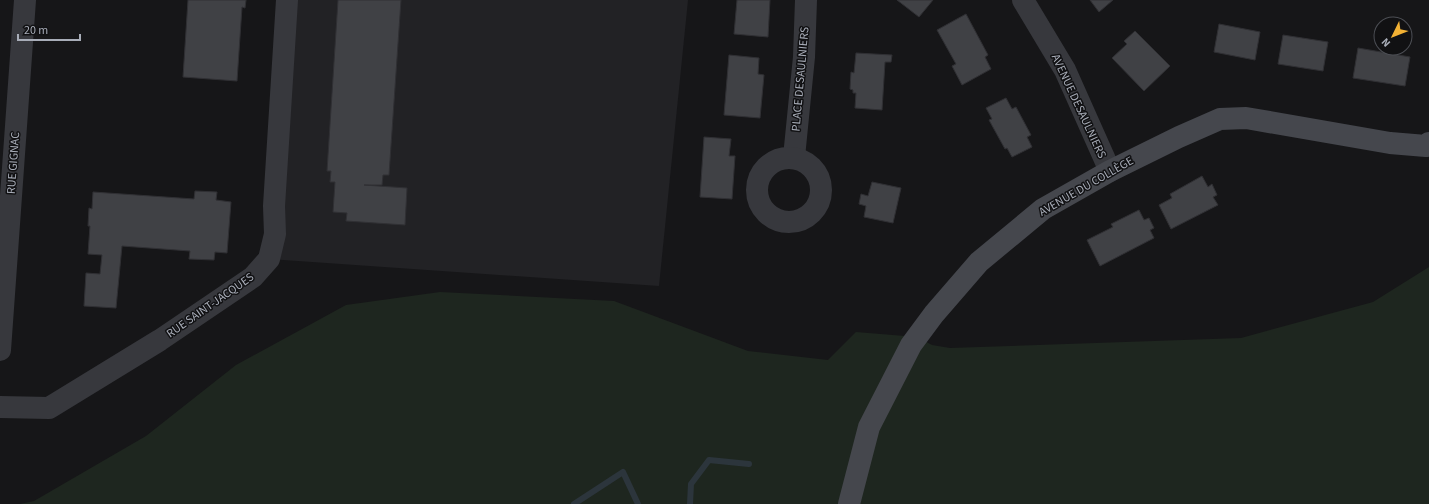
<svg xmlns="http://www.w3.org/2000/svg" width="1429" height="504" viewBox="0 0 1429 504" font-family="'Source Sans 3',sans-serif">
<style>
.built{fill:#222225}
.green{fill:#1e261f}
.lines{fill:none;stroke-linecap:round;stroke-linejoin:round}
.stream{stroke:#2c353c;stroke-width:6}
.building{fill:#404145;stroke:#303034}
.street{stroke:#37383d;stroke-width:22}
.secondary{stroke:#45474d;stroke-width:22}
.labels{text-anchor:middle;stroke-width:3;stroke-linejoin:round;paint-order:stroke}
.street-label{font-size:12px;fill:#a8adb8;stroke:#111113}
</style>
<rect width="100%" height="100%" fill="#161618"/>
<polygon class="built" points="286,0 688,0 659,286 269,259"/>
<polygon class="green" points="1429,267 1429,504 20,504 34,501 146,436 236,365 346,305 440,292 614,301 748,351 828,360 856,332 917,337 932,345 950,348 1241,338 1373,302"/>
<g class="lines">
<g class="stream">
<polyline points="574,504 623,472 638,504"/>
<polyline points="690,504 691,484 709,460 749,464"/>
</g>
</g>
<g class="building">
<polygon points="188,0 246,0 245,8 242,7 237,81 183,77"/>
<polygon points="338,0 401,0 389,175 383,175 382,185 364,185 407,188 405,225 346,221 347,213 333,212 335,182 330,182 331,171 327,171"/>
<polygon points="737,0 770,0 768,37 734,34"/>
<polygon points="897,0 933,0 919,17"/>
<polygon points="1090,0 1113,0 1099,12"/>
<polygon points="966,14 988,55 985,57 991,69 962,85 952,66 956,64 937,30"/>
<polygon points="1219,24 1260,32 1255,60 1214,52"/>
<polygon points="1135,31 1170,66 1144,91 1112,58 1127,44 1124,41"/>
<polygon points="1283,35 1328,42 1323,71 1278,64"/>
<polygon points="1358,48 1410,57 1405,86 1353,78"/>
<polygon points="856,53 892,55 891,62 885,62 882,110 855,108 856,93 853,93 853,90 850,89 851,72 854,73"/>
<polygon points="729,55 759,58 758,74 764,75 760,118 724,115"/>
<polygon points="1006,98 1012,109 1016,107 1031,135 1027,137 1032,147 1012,157 1007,148 1005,149 989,120 992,119 986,108"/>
<polygon points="704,137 731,139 729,156 735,156 732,199 700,197"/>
<polygon points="1202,176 1208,187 1212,184 1217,195 1213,197 1218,205 1171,229 1159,205 1172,198 1170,194"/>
<polygon points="872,182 901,188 893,223 864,217 866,206 859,204 861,194 868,196"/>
<polygon points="195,191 217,192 216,200 231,202 227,253 215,252 214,260 189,259 190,251 122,246 116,308 84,306 86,273 100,274 102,255 88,254 90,226 88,226 89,208 92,209 93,192 194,199"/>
<polygon points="1139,210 1144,220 1149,218 1154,228 1150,230 1154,238 1100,266 1087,240 1113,227 1111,224"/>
</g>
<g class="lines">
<g class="street">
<polyline points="1023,0 1065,70 1110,171"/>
<polyline points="794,157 804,57 806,0"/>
<circle cx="789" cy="190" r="32"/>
<polyline points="0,350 25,0"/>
<polyline points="0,407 49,408 160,340 253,277 269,259 275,234 274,206 287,0"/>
</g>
<polyline class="secondary" points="849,504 869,427 911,345 934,314 979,262 1043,209 1110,171 1179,137 1220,119 1246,118 1390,143 1426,146 1429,143"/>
</g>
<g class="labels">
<g class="street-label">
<text transform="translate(800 79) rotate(-85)" y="4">PLACE DESAULNIERS</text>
<text transform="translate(1079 106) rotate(65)" y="4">AVENUE DESAULNIERS</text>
<text transform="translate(13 163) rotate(-86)" y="4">RUE GIGNAC</text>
<text transform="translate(1086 186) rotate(-30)" y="4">AVENUE DU COLLÈGE</text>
<text transform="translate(210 305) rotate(-35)" y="4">RUE SAINT-JACQUES</text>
</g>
</g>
<g transform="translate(1393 36) rotate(227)"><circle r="19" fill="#111113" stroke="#4d4f55"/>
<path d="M0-3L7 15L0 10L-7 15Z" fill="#f2b134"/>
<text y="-6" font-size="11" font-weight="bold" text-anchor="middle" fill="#a8adb8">N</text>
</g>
<path d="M18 34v6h62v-6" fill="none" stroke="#a8adb8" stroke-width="2"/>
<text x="24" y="34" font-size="12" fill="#a8adb8" stroke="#111113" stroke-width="3" paint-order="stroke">20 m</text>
</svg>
